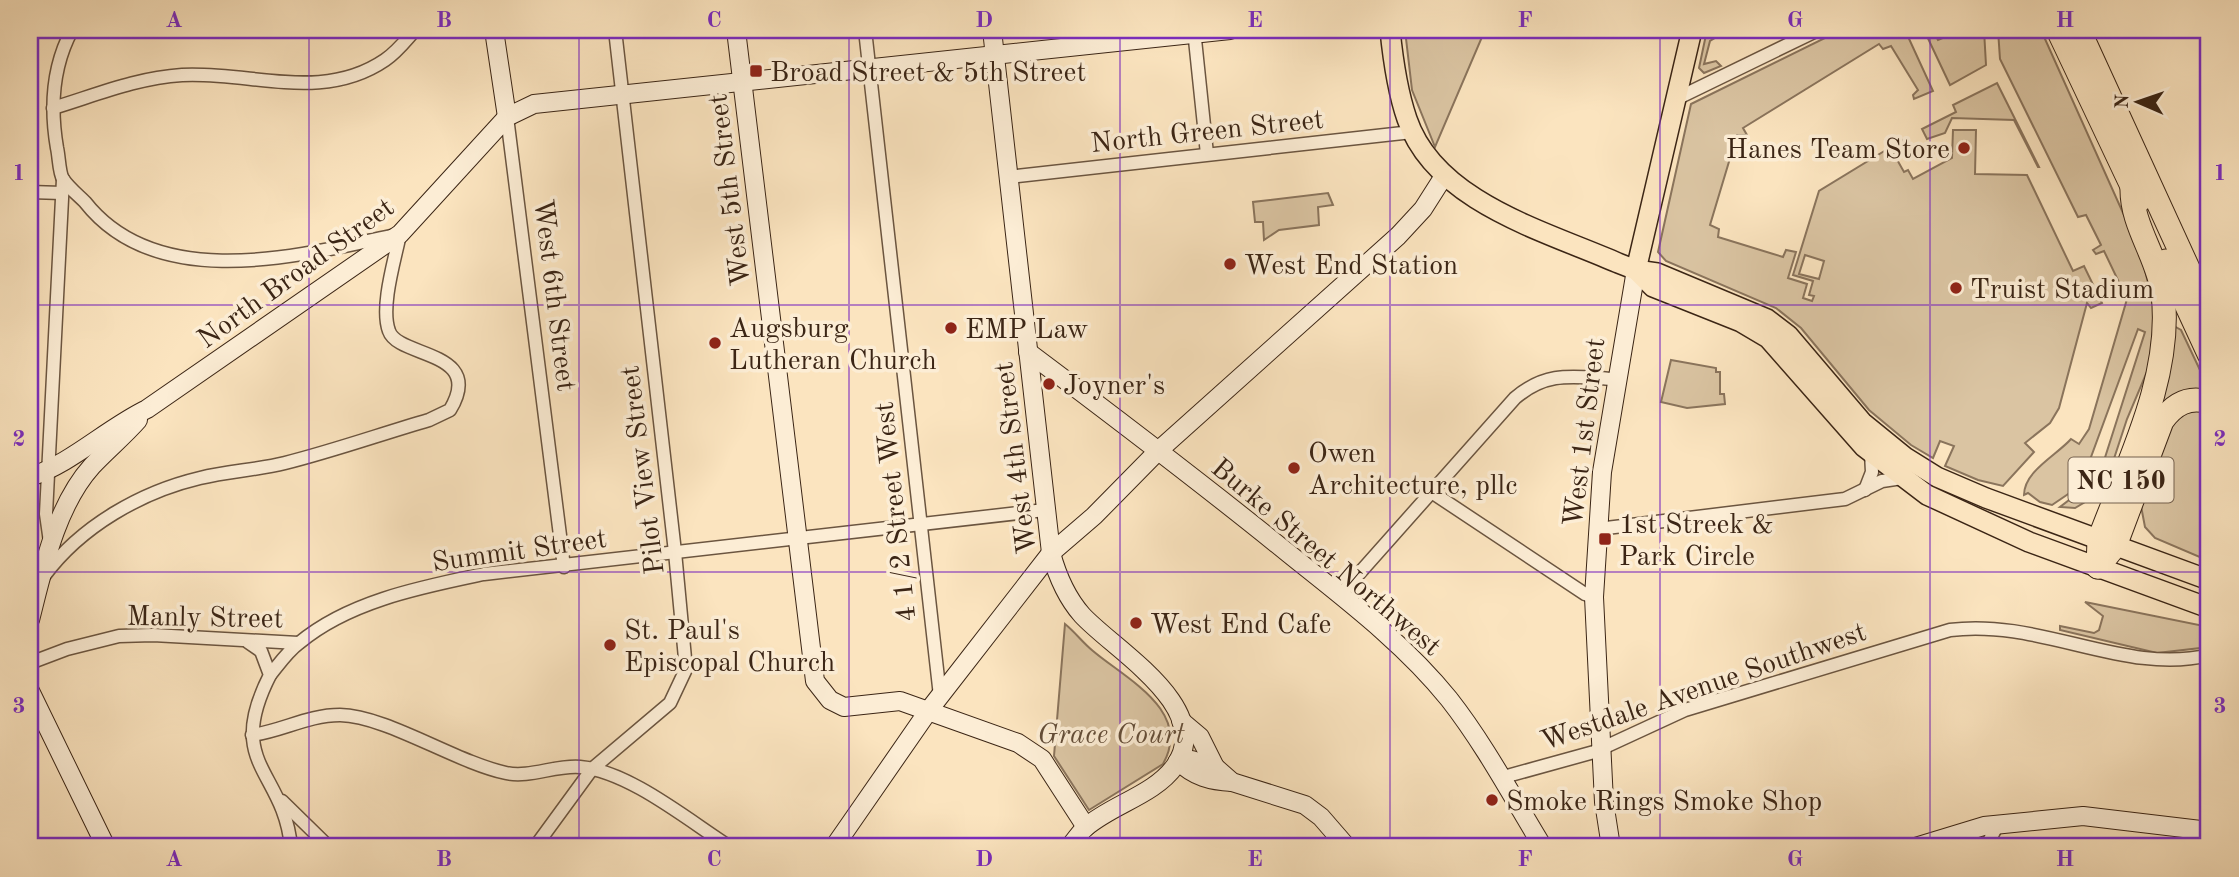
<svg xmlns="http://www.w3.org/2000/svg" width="2239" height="877" viewBox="0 0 2239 877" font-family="'Old Standard TT',serif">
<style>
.green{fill:#dac4a2;stroke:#8a745c;stroke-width:2;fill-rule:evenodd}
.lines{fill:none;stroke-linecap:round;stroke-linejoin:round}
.street-casing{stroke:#6b5540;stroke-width:15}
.secondary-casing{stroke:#3b2515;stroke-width:20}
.primary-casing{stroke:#3b2515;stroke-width:22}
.highway-casing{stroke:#3b2515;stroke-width:25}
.street{stroke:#fcedd5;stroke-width:12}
.secondary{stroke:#fcedd5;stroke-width:18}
.primary{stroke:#fbe4bf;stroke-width:19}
.highway{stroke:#fbe4bf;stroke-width:23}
.grid{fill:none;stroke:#7b2cbf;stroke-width:2;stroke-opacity:0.55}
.poi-dot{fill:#8f2418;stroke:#fcedd5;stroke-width:2.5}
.labels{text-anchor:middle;stroke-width:7;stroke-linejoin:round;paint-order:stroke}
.shield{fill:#fcedd5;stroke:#75614f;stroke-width:2}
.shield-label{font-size:26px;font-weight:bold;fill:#3b2515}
.poi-label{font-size:28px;fill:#3b2515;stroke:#fcedd5;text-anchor:start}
.street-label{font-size:28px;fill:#3b2515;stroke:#fcedd5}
.park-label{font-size:28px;font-style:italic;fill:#634d38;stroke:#fcedd5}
.neatline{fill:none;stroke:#7b2cbf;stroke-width:2.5}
.grid-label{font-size:23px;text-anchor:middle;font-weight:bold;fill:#7b2cbf}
</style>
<rect width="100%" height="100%" fill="#fbe4bf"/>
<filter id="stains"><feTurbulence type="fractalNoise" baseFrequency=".00286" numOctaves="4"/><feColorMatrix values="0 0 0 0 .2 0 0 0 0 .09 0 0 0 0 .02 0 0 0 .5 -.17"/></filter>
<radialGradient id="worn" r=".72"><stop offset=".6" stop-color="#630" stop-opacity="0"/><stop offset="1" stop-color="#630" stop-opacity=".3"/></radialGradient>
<g class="green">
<polygon points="1405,30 1485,30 1435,147 1412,90"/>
<polygon points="1707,30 1728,30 1710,41 1704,64 1716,61 1721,66 1704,73 1699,68"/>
<path d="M1841,30H1905L1933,91L1914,99L1913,95L1918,90L1891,46L1883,49L1879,44L1743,128L1747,135H1737L1710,225L1719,229L1718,237L1783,257L1786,250L1796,252L1788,278L1807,284L1803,298L1812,301L1814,296L1809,295L1813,281L1793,275L1819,191L1904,139L1906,142L1891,149L1904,172L1908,170L1913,179L1952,158L1953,130H1976L1975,174L2027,175L2073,271L2084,266L2102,303L2091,308L2087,303L2059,408L2050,423L2025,443L2034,452L2003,486L1978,480L1945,466L1954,446L1940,441L1933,458L1911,445L1869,410L1801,328L1776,308L1666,261L1658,252L1691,104ZM1805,255L1824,261L1819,279L1799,274Z"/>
<polygon points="1924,30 1933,30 1938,40 1962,30 1984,30 1986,65 1950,85"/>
<path d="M1998,30H2041L2141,253L2155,313L2149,367L2127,419L2101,498L2097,495L2075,508L2060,507L2082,490L2093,467L2101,470L2145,332L2138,329L2084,476L2074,490L2052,505L2040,502L2028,493L2024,495C2024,471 2057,455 2071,439L2079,444L2089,429L2127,299L2104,251L2096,254L2093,250L2101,245L2086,215L2078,217L2000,59Z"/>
<polygon points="1997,83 2039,167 2038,167 2014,120 1952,118 1945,133 1927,139 1922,129 1956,112 1953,105"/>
<polygon points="1328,193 1333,205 1318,207 1319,225 1279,230 1264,240 1263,222 1255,222 1253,202"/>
<polygon points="2172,325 2181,330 2209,389 2209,396 2166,408 2157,404"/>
<polygon points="1671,360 1716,368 1716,372 1720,372 1720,394 1724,394 1725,404 1687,408 1661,402"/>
<polygon points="2190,408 2209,413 2209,561 2155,538 2145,527 2141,506 2167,429"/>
<polygon points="2085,602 2209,627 2209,647 2157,653 2060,630 2060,626 2094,633 2099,630 2103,616"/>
<path d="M1065,624C1075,632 1083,643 1093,651C1126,679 1193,711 1163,764L1089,810L1054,756Z"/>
</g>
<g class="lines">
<g class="street-casing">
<g id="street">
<polyline points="865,30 940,696"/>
<polyline points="1194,30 1207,154"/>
<polyline points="1678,98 1818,30"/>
<path d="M53,108C96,95 136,78 182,75C251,71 322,103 385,60C397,52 406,40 415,30"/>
<polyline points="507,117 564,567"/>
<polyline points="1008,177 1412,132"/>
<polyline points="30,192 62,193"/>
<polyline points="1865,490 1872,472 1871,453"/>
<polyline points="1433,493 1585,594 1594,597"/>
<polyline points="1598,529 1845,499 1882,481 1902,478"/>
<polyline points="50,542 46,514 63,179"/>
<path d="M44,576C81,526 141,492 200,478C228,471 257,470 285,463C333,451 381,434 429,420L450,410C486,350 398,358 389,331C380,307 395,259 400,234C303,255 158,295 85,202C78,195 68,187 63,179C59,173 59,156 57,148C50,107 52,67 72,30"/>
<path d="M1340,595L1515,398C1548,370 1574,377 1615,379"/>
<path d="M248,642L261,651L270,675C224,765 284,770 291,847"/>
<polyline points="30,663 67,649 119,636 153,635 298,643"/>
<path d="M270,675C279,664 288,651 299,643C349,601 422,587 484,574L1045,510"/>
<path d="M252,735C282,731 308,715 340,715C387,716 455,762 506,773C530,778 555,765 580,767C629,771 689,821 730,847"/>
<path d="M1500,778L1594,752L1685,710L1950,630C2040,618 2126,676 2209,655"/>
<polyline points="282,801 329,847"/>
<polyline points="2194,830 2199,847"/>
<polyline points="535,847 592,769 670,703 686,669 675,552 615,30"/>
<polyline points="1986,847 1998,824"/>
</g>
</g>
<g class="secondary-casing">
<g id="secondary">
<polyline points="494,30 507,117"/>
<polyline points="736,30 815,681 830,700 844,707 900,701 1018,743 1042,759 1086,827"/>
<path d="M992,30L1051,553C1057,575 1067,598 1082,615C1114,650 1216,708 1175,766C1154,795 1113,804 1086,827C1080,832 1075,841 1069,847"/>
<path d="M1028,352C1116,418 1203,484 1288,553C1344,598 1404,643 1449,699C1485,745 1513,798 1543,847"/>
<path d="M30,477C72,463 106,429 147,409L400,234L507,117L534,104L1230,30"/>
<path d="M30,620C43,569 56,506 92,466C107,450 124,436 138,420"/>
<polyline points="30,691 106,847"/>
<polyline points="1181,721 1200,737 1215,767"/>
<polyline points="1178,761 1192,760 1215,767 1232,782 1305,805 1321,817 1347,847"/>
<path d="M1178,761C1194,777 1211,781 1232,782"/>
<polyline points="834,847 929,710 1051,553 1094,516 1158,451 1398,236 1423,209 1444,176"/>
<polyline points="1611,847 1604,802 1594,597 1602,472 1636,270"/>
<polyline points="1915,847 1984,826 2083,816 2209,831"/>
</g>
</g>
<g class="primary-casing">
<g id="primary">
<path d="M1390,30C1393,60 1397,90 1407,119C1435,202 1545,231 1618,263L1636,270L1657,273L1767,319L1788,335L1862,422L1905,457L1937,477L1986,498L2209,580"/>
<polyline points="1636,270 1653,287 1741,322 1768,338 1864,447 1927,495 2029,542 2209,608"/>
<polyline points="1636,270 1692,30"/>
</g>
</g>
<g class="highway-casing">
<g id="highway">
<polyline points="2058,30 2139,201"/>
<polyline points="2079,30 2209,314"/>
<polyline points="2166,261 2209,354"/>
<path d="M2098,567L2099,540C2127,464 2173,377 2163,294C2158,257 2131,225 2132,188"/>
<path d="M2098,567L2115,546L2162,421C2174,404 2189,396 2209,402"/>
</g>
</g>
<use href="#street" class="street"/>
<use href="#secondary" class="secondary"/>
<use href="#primary" class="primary"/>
<use href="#highway" class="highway"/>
</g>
<path class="grid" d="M309,30V847M579,30V847M849,30V847M1120,30V847M1390,30V847M1660,30V847M1930,30V847M30,305H2209M30,572H2209"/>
<g class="poi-dot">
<rect x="749" y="64" width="14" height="14" rx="3.5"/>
<circle cx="1964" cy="148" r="7"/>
<circle cx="1230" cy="264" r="7"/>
<circle cx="1956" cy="288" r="7"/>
<circle cx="951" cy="328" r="7"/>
<circle cx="715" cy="343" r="7"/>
<circle cx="1049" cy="384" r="7"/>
<circle cx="1294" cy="468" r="7"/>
<rect x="1598" y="532" width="14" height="14" rx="3.5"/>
<circle cx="1136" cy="623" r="7"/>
<circle cx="610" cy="645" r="7"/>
<circle cx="1492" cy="800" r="7"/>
</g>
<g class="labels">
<rect class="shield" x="2068.5" y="457.5" width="105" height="45" rx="5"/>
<g class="shield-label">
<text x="2121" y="489">NC 150</text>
</g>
<g class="poi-label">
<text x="770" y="81">Broad Street &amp; 5th Street</text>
<text x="1950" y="158" text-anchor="end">Hanes Team Store</text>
<text x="1244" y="274">West End Station</text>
<text x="1970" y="298">Truist Stadium</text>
<text x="729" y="337">Augsburg<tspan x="729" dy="32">Lutheran Church</tspan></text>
<text x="965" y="338">EMP Law</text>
<text x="1063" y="394">Joyner's</text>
<text x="1308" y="462">Owen<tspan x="1308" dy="32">Architecture, pllc</tspan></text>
<text x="1619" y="533">1st Streek &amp;<tspan x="1619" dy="32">Park Circle</tspan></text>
<text x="1150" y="633">West End Cafe</text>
<text x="624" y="639">St. Paul's<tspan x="624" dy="32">Episcopal Church</tspan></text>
<text x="1506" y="810">Smoke Rings Smoke Shop</text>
</g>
<g class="street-label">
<text transform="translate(1207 130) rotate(-6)" y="10">North Green Street</text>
<text transform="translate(728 190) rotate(-97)" y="10">West 5th Street</text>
<text transform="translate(295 272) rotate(-36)" y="10">North Broad Street</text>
<text transform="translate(556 295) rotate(83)" y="10">West 6th Street</text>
<text transform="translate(1583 432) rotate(-83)" y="10">West 1st Street</text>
<text transform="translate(1014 458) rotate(-97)" y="10">West 4th Street</text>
<text transform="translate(641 470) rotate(-97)" y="10">Pilot View Street</text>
<text transform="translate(894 512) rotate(-96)" y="10">4 1/2 Street West</text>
<text transform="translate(519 549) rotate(-8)" y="10">Summit Street</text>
<text transform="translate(1327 556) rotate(40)" y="10">Burke Street Northwest</text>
<text transform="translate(205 616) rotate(1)" y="10">Manly Street</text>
<text transform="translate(1703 685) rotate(-19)" y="10">Westdale Avenue Southwest</text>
</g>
<g class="park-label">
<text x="1111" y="743">Grace Court</text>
</g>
</g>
<rect width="2239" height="877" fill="none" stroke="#fbe4bf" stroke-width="77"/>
<g transform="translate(2138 102) rotate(272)" stroke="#fcedd5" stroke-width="5" paint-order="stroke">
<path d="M0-5L12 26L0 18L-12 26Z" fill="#3b2515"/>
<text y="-10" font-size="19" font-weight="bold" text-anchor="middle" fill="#3b2515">N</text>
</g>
<rect x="38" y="38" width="2162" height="800" class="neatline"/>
<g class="grid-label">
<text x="174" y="27">A</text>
<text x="444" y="27">B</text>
<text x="714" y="27">C</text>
<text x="984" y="27">D</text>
<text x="1255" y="27">E</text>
<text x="1525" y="27">F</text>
<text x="1795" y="27">G</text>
<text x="2065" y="27">H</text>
<text x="19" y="180">1</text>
<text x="2220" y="180">1</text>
<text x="19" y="446">2</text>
<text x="2220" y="446">2</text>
<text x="19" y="713">3</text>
<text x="2220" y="713">3</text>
<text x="174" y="866">A</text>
<text x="444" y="866">B</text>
<text x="714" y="866">C</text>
<text x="984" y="866">D</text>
<text x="1255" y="866">E</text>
<text x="1525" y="866">F</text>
<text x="1795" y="866">G</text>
<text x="2065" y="866">H</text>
</g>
<rect width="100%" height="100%" filter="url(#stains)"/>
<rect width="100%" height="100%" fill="url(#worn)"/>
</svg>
